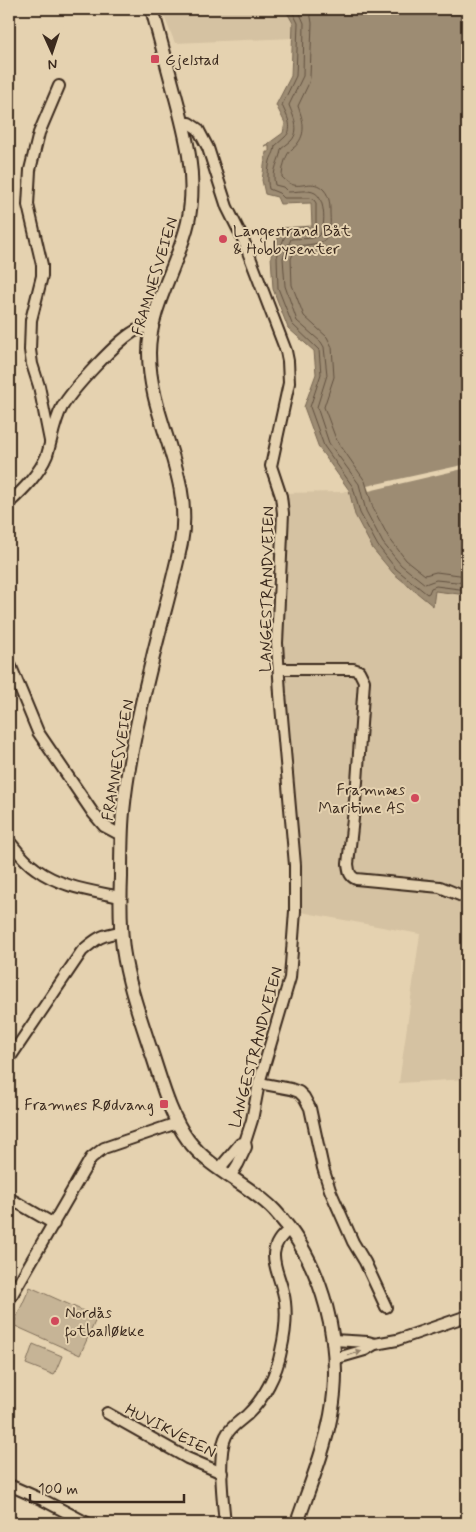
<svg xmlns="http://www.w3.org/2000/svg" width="476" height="1532" viewBox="0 0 476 1532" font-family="Mynerve,sans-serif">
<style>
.built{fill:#d5c2a2}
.green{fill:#c6b496;stroke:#806f5a}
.water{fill:#9d8c73;stroke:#766551}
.pier{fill:#e5d2b0}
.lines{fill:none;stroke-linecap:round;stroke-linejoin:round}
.shore{stroke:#625140;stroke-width:1}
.minor-casing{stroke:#3b2a1e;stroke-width:14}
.major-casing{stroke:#3b2a1e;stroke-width:16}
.minor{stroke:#e5d2b0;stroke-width:10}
.major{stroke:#e5d2b0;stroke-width:12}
.oneway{fill:#907e67}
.poi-dot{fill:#d1495b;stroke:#e5d2b0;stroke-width:2}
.labels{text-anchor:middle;stroke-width:4;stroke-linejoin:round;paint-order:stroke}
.poi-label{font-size:16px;fill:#3b2a1e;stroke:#e5d2b0;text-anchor:start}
.street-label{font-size:16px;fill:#3b2a1e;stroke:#e5d2b0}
</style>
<rect width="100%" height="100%" fill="#e5d2b0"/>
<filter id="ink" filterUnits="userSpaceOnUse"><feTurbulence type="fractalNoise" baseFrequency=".02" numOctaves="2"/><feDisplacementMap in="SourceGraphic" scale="10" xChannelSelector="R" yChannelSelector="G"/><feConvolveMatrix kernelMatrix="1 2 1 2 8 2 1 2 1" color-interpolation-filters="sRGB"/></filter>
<g filter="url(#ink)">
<g class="built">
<polygon points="161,9 285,9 293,23 293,38 175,43"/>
<polygon points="349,490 355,515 373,549 393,573 433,605 435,591 467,595 467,1079 399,1083 420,934 295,911 277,643 280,493 342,492"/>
</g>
<g class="green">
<polygon points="30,1287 97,1317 80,1355 13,1325"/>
<polygon points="33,1344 62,1356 54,1375 26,1364"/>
</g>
<polygon class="water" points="285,9 467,9 467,595 435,591 433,606 393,573 373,549 355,515 349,490 319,448 304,407 316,374 314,351 288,328 273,289 271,256 282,228 312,226 311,203 280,204 277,197 265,194 262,180 266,152 269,152 269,146 265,146 283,133 285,123 276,105 291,76 293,23"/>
<polygon class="pier" points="467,464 467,468 373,490 369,491 367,486"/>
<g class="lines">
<g class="shore">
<path d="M291,9L298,23L296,76L282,105C286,115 295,128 285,137C282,140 278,143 275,146C274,155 272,154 270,161C268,170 267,180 269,189L279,193L284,198H310L314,200L316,203V229L311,231L286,233L277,257L278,288L292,324L319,350L321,374L310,407L324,446L353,487L360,513L378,546L396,569L427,594L429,593L431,588L436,586L467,590"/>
<path d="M298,9L304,23L303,76L289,105C293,116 301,130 291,141C288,144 284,146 281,149C280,161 271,170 275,185L283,187L288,192C296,192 308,189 315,193C325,198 327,230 318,236C311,240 299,238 291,239L283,258L285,286L297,321L321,342L324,347L327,375L317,407L329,443L359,484L366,511L383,543L401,565L425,584L436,580L467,583"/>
<path d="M307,9L311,17L312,23L310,77L309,83L298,106C302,118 307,131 298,143C296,147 292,148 290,151C285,156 282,170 282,177C284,179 288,183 291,184C301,189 313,178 324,190C330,197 330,205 330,213C332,245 323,243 296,246L291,259L292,285L304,316L327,337L332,347L334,377L324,407L336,439L365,481L373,508L389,538L406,560L425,575L436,572L467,576"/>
</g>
<g class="minor-casing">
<g id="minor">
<polyline points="182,123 189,123 198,129 208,148 227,207 243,239 286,351 288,361 289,383 271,466 281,496 283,513 277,643 280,694 295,865 295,911 290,978 259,1083 252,1120 245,1142 246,1147 238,1164 230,1177"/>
<polyline points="50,441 39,386 32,364 30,350 31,320 42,276 42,265 28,205 30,170 39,133 59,86"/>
<path d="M9,503C24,489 39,474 47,455C52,439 54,422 62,407C73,389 119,338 137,330C141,327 147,328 152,328"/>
<polyline points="9,662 38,732 93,813 104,826 121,835"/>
<path d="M279,669H353L359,671L364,681L357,782L348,864C349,871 349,876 356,879L440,887L467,898"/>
<path d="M9,841C17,851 25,862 36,869C60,887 92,891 120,897"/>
<path d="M9,1059L82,951C97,938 101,935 121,932"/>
<polyline points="259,1083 291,1089 299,1092 304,1097 310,1108 323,1168 330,1190 353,1242 365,1262 386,1307"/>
<polyline points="219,1169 240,1144 245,1142"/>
<polyline points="9,1198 54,1224"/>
<polyline points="9,1300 91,1158 104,1148 177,1123"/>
<polyline points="333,1340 368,1342 375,1344"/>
<polyline points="334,1359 365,1350 375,1344 397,1340 467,1316"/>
<polyline points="107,1413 187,1458 222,1473"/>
<polyline points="9,1485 43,1500 87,1523"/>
<path d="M225,1523C223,1502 217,1454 226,1436C230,1427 240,1421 247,1415C264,1399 277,1373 281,1351C285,1334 287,1319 285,1302C282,1273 259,1252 290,1229"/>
</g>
</g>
<g class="major-casing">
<path id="major" d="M152,9C159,35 166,61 173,87C185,131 198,176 188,222C178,266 149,308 149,353C149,419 194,476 181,543C173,583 161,622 152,661C140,710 128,761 123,812C121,833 121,855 121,877C120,901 120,925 123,949C128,984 140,1017 151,1051C161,1080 169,1114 188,1140C211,1171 250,1184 275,1211C324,1264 344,1346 331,1415C324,1452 309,1488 297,1523"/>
</g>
<use href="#minor" class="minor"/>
<use href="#major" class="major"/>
</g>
<defs><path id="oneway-solid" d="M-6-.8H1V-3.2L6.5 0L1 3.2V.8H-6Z" transform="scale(1.25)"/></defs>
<use class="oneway" href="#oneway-solid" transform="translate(355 1353) rotate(-17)"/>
</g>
<g class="poi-dot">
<rect x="150" y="54" width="10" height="10" rx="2.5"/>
<circle cx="223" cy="239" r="5"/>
<circle cx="415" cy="798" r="5"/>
<rect x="159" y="1099" width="10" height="10" rx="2.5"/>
<circle cx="55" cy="1321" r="5"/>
</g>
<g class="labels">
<g class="poi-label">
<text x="165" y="65">Gjelstad</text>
<text x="233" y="236">Langestrand Båt<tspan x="233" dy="18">&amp; Hobbysenter</tspan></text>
<text x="405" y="795" text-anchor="end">Framnæs<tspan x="405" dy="18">Maritime AS</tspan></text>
<text x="154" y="1110" text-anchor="end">Framnes Rødvang</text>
<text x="65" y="1318">Nordås<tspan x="65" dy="18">fotballøkke</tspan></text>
</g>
<g class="street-label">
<text transform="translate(154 276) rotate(-73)" y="6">FRAMNESVEIEN</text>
<text transform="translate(266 589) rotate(-89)" y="6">LANGESTRANDVEIEN</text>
<text transform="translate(117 760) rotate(-80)" y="6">FRAMNESVEIEN</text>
<text transform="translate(255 1047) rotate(-75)" y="6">LANGESTRANDVEIEN</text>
<text transform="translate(171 1430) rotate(27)" y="6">HUVIKVEIEN</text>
</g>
</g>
<rect width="476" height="1532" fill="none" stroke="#e5d2b0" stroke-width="30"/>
<rect x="15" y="15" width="446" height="1502" fill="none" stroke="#3b2a1e" stroke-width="2" filter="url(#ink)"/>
<g transform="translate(52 52) rotate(177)" stroke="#e5d2b0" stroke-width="4" paint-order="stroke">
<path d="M0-4L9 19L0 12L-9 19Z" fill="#3b2a1e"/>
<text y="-8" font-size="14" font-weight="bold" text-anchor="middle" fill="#3b2a1e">N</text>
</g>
<path d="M30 1494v8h154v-8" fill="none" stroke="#3b2a1e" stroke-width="2.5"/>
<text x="38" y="1494" font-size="15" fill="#3b2a1e" stroke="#e5d2b0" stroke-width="4" paint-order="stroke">100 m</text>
</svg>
